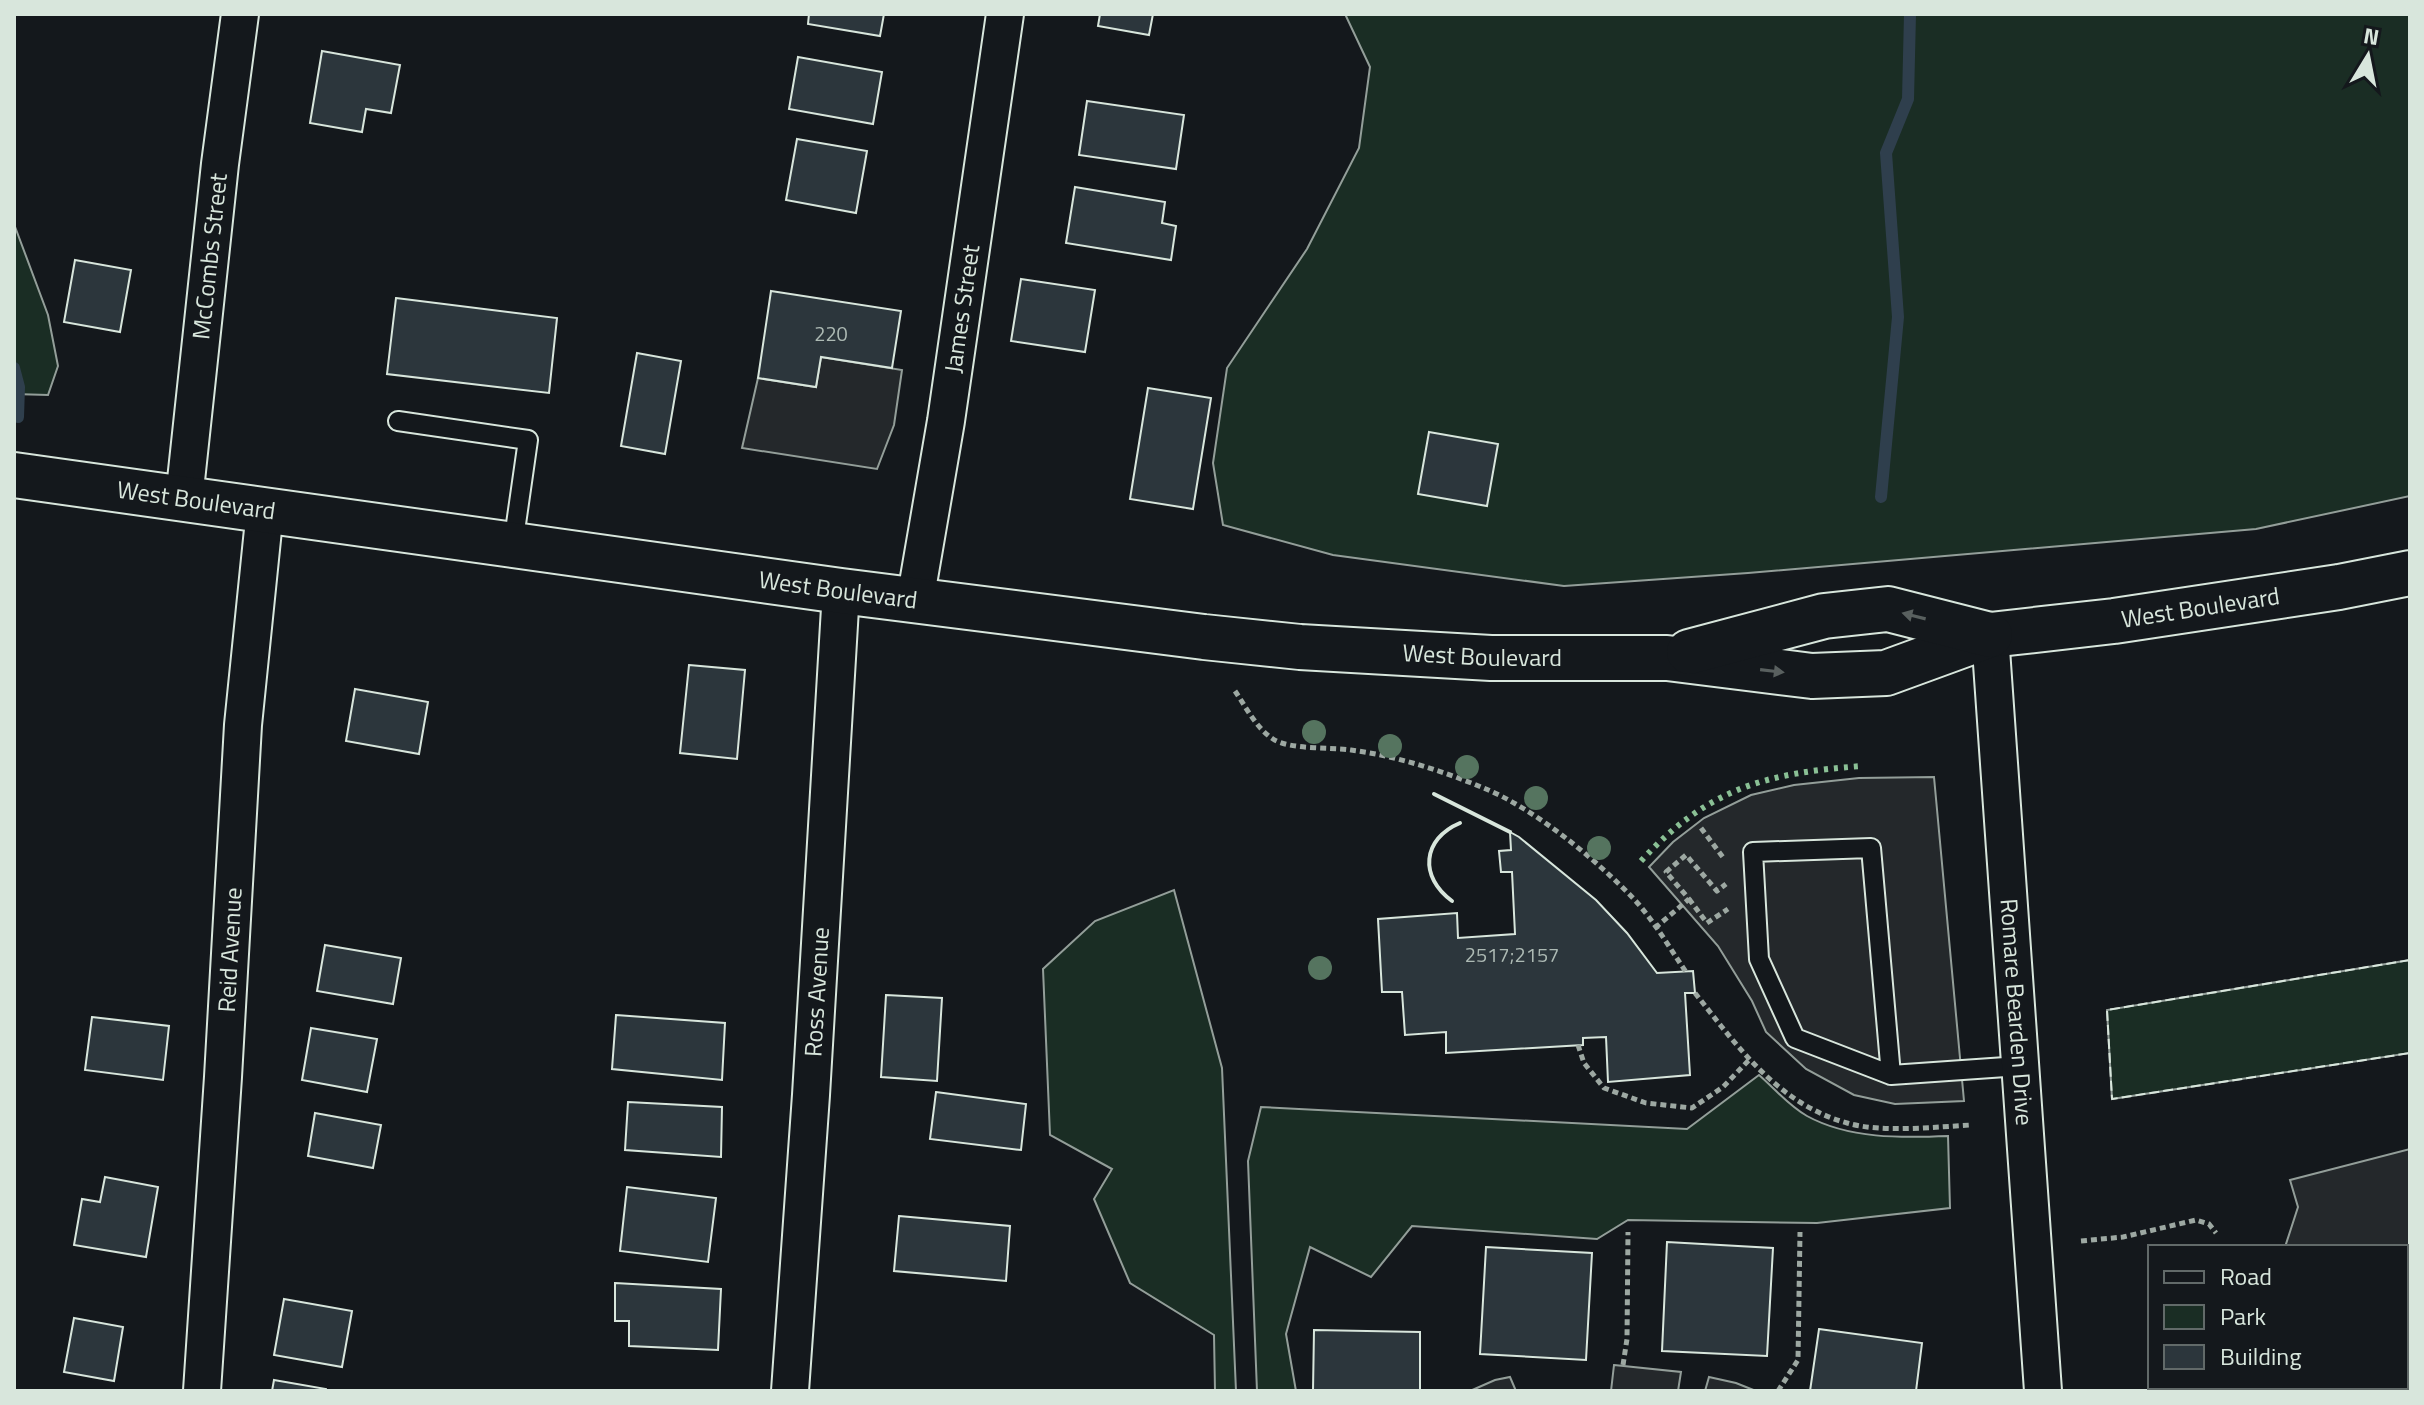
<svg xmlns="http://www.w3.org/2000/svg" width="2424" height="1405" viewBox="0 0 2424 1405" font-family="'Titillium Web',sans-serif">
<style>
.green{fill:#1a2d24;stroke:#939e99;stroke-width:2}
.parking{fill:#24282b;stroke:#939e99;stroke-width:2}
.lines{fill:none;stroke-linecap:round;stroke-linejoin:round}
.stream{stroke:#2f3f4d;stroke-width:12}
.building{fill:#2c363c;stroke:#d8e6dc;stroke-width:2}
.service-casing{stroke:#d8e6dc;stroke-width:22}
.minor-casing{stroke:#d8e6dc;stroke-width:40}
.primary-casing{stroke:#d8e6dc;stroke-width:48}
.path{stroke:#9da8a2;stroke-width:5;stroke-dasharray:6 4;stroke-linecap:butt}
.service{stroke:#14181c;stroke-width:18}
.minor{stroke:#14181c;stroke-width:36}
.primary{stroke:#14181c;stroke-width:44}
.hedge{stroke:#8ac095;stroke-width:6;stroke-dasharray:4 6;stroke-linecap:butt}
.fence{stroke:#d8e6dc;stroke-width:2;stroke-dasharray:10 4;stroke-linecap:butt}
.wall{stroke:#d8e6dc;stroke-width:4}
.tree{fill:#55745f}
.oneway{fill:#59605f}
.labels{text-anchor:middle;stroke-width:6;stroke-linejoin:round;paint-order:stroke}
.number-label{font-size:20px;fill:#adbab4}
.street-label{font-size:24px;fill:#d8e6dc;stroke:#14181c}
</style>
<rect width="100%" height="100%" fill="#14181c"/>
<g class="green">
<polygon points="1345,14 2410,14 2410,496 2256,529 1748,573 1564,586 1333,555 1223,525 1213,463 1227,368 1307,249 1359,148 1370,67"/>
<polygon points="14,224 48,315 58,366 48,395 14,394"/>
<polygon points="1174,890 1222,1068 1236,1391 1215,1391 1214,1335 1130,1283 1094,1199 1112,1169 1050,1135 1043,969 1095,921"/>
<polygon points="2410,960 2410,1053 2112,1099 2107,1010"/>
<path d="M1759,1075C1774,1088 1789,1106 1807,1116C1849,1139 1901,1138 1948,1136L1950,1208L1817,1223L1628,1220L1597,1239L1412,1226L1371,1277L1310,1247L1286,1334L1296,1391H1257L1248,1161L1261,1107L1687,1129Z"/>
</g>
<g class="parking">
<polygon points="821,357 902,370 894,425 877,469 742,448 758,378 816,387"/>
<polygon points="1934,777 1964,1101 1895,1104 1854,1095 1806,1069 1766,1032 1752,1001 1718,946 1649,867 1673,842 1704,818 1751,795 1794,785 1859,778"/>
<polygon points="2410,1149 2410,1260 2406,1261 2406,1247 2285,1247 2298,1207 2290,1180"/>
<polygon points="1614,1365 1681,1372 1678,1391 1611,1391"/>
<polygon points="1510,1377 1516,1391 1470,1391 1495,1380"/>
<polygon points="1709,1377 1736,1383 1756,1391 1705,1391"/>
</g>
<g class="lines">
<g class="stream">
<polyline points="14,368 19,387 18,417"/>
<polyline points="1881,497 1898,317 1886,153 1908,99 1910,14"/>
</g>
</g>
<g class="building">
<polygon points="809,14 884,14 880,36 808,24"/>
<polygon points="1100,14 1153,14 1149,35 1098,26"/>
<polygon points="322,51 400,65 391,113 366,109 362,132 310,123"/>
<polygon points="798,57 882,72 873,124 789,109"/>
<polygon points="1087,101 1184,115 1176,169 1079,155"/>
<polygon points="797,139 867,151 856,213 786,200"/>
<polygon points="1075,187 1165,202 1162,223 1176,226 1171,260 1066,243"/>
<polygon points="75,260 131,270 120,332 64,322"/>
<polygon points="1021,279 1095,290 1085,352 1011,341"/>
<polygon points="771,291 901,311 892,368 821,357 816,387 758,378"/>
<polygon points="396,298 557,318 549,393 387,374"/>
<polygon points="637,353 681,361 665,454 621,446"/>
<polygon points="1148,388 1211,398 1193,509 1130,499"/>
<polygon points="1429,432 1498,444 1487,506 1418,494"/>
<polygon points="689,665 745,670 737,759 680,753"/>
<polygon points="355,689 428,702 419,754 346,741"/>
<polygon points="1510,832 1519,837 1596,900 1627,933 1657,973 1693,971 1695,993 1685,993 1690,1075 1608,1082 1606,1037 1583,1038 1583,1045 1446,1053 1446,1032 1405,1035 1402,992 1382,992 1378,919 1457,913 1458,938 1515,934 1512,872 1501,872 1499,851 1511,850"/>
<polygon points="325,945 401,958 393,1004 317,991"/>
<polygon points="886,995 942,998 937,1081 881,1077"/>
<polygon points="616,1015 725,1023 722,1080 612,1069"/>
<polygon points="92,1017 169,1026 163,1080 85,1070"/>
<polygon points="311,1028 377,1039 367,1092 302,1080"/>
<polygon points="936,1092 1026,1104 1021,1150 930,1139"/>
<polygon points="628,1102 722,1107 721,1157 625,1150"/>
<polygon points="315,1113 381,1125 373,1168 308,1156"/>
<polygon points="105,1177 158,1187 146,1257 74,1245 82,1199 100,1202"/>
<polygon points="627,1187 716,1198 708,1262 620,1251"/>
<polygon points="899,1216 1010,1226 1006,1281 894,1271"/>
<polygon points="1667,1242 1773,1248 1767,1356 1662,1351"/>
<polygon points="1486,1247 1592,1253 1586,1360 1480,1354"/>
<polygon points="615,1283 721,1289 718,1350 629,1346 629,1321 615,1321"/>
<polygon points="284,1299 352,1311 342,1367 274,1355"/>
<polygon points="74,1318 123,1327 114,1381 64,1372"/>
<polygon points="1819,1329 1922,1343 1916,1391 1810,1391"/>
<polygon points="1314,1330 1420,1332 1420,1391 1313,1391"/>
<polygon points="2410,1337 2410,1391 2178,1391 2193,1387 2406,1387 2406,1338"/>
<polygon points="274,1380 326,1389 326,1391 272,1391"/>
</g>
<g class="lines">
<g class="service-casing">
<g id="service">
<polyline points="398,421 528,440 513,545"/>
<polyline points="1891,1075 1871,848 1753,852 1759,959 1795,1038 1891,1075 2020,1066"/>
</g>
</g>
<g class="minor-casing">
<g id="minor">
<path id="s1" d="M184,499L220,164L240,14"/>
<path id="s2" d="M915,601L946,421L1005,14"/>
<path id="s3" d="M1990,635L2043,1391"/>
<path id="s4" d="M202,1391L223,1077L243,725L265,510"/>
<path id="s5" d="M790,1391L811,1095L841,591"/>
</g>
</g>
<g class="primary-casing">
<g id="primary">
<path id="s6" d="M14,475L841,591L1204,637L1300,647L1491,658H1667L1812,676L1886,673L1990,635L2114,621L2339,587L2410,573"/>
<polyline points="1689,652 1824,616 1888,609 1990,635"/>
</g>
</g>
<g class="path">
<path d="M1235,691C1246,707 1256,728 1273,739C1290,750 1330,747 1351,750C1397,756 1443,771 1486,789C1536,810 1594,858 1632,897C1653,919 1669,947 1686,972"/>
<polyline points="1701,828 1725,860"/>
<polyline points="1689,899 1707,923 1728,909"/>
<polyline points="1655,928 1689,899 1666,872 1686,855 1717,891 1726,884"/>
<path d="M1695,993C1737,1046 1778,1104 1847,1123C1881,1133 1935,1127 1971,1125"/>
<polyline points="1578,1045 1584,1063 1604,1088 1646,1103 1692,1108 1723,1087 1749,1060"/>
<polyline points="2081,1241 2123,1237 2196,1220 2209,1224 2216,1233"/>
<polyline points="2406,1276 2410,1275"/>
<polyline points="1623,1365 1627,1339 1628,1232"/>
<polyline points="2171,1387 2171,1391"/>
<polyline points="1778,1391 1798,1360 1800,1232"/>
</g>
<use href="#service" class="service"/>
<use href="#minor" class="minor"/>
<use href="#primary" class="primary"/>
<path class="hedge" d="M1641,861C1708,788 1766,773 1862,766"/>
<polyline class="fence" points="2410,960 2107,1010 2112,1099 2410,1053"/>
<g class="wall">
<polyline points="1434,794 1510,832"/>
<path d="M1452,901C1419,877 1422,839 1460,823"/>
</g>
</g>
<g class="tree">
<circle cx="1314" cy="732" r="12"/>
<circle cx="1390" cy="746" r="12"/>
<circle cx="1467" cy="767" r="12"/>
<circle cx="1536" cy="798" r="12"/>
<circle cx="1599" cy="848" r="12"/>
<circle cx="1320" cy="968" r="12"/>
</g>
<defs><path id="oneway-solid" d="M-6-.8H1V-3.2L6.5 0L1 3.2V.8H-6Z" transform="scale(2)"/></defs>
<g class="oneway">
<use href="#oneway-solid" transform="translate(1914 616) rotate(-166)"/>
<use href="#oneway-solid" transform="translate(1772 671) rotate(7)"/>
</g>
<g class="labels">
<g class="number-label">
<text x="831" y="341">220</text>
<text x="1512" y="962">2517;2157</text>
</g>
<g class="street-label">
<text dy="8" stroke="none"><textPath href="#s1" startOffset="244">McCombs Street</textPath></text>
<text dy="8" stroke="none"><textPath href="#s2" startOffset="296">James Street</textPath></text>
<text dy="8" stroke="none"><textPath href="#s6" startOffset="184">West Boulevard</textPath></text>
<text dy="8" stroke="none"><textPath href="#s6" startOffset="832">West Boulevard</textPath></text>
<text dy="8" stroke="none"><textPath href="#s6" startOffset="2208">West Boulevard</textPath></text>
<text dy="8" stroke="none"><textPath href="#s6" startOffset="1480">West Boulevard</textPath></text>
<text dy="8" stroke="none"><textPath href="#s4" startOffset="442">Reid Avenue</textPath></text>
<text dy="8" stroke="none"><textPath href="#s5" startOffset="400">Ross Avenue</textPath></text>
<text dy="8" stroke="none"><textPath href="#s3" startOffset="378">Romare Bearden Drive</textPath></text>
</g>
</g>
<rect width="2424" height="1405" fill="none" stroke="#d8e6dc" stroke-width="32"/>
<rect x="2148" y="1245" width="260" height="144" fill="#14181c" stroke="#626a69" stroke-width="2"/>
<rect x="2164" y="1271" width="40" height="12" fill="#14181c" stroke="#626a69" stroke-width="2"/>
<text x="2220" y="1285" font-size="24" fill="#d8e6dc">Road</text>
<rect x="2164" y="1305" width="40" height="24" fill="#1a2d24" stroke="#626a69" stroke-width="2"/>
<text x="2220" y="1325" font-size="24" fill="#d8e6dc">Park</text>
<rect x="2164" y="1345" width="40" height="24" fill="#2c363c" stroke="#626a69" stroke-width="2"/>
<text x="2220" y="1365" font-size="24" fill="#d8e6dc">Building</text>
<g transform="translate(2368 56) rotate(10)" stroke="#14181c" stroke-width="6" paint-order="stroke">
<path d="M0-6L14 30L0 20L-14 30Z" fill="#d8e6dc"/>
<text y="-12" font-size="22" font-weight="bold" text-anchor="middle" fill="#d8e6dc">N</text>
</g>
</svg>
